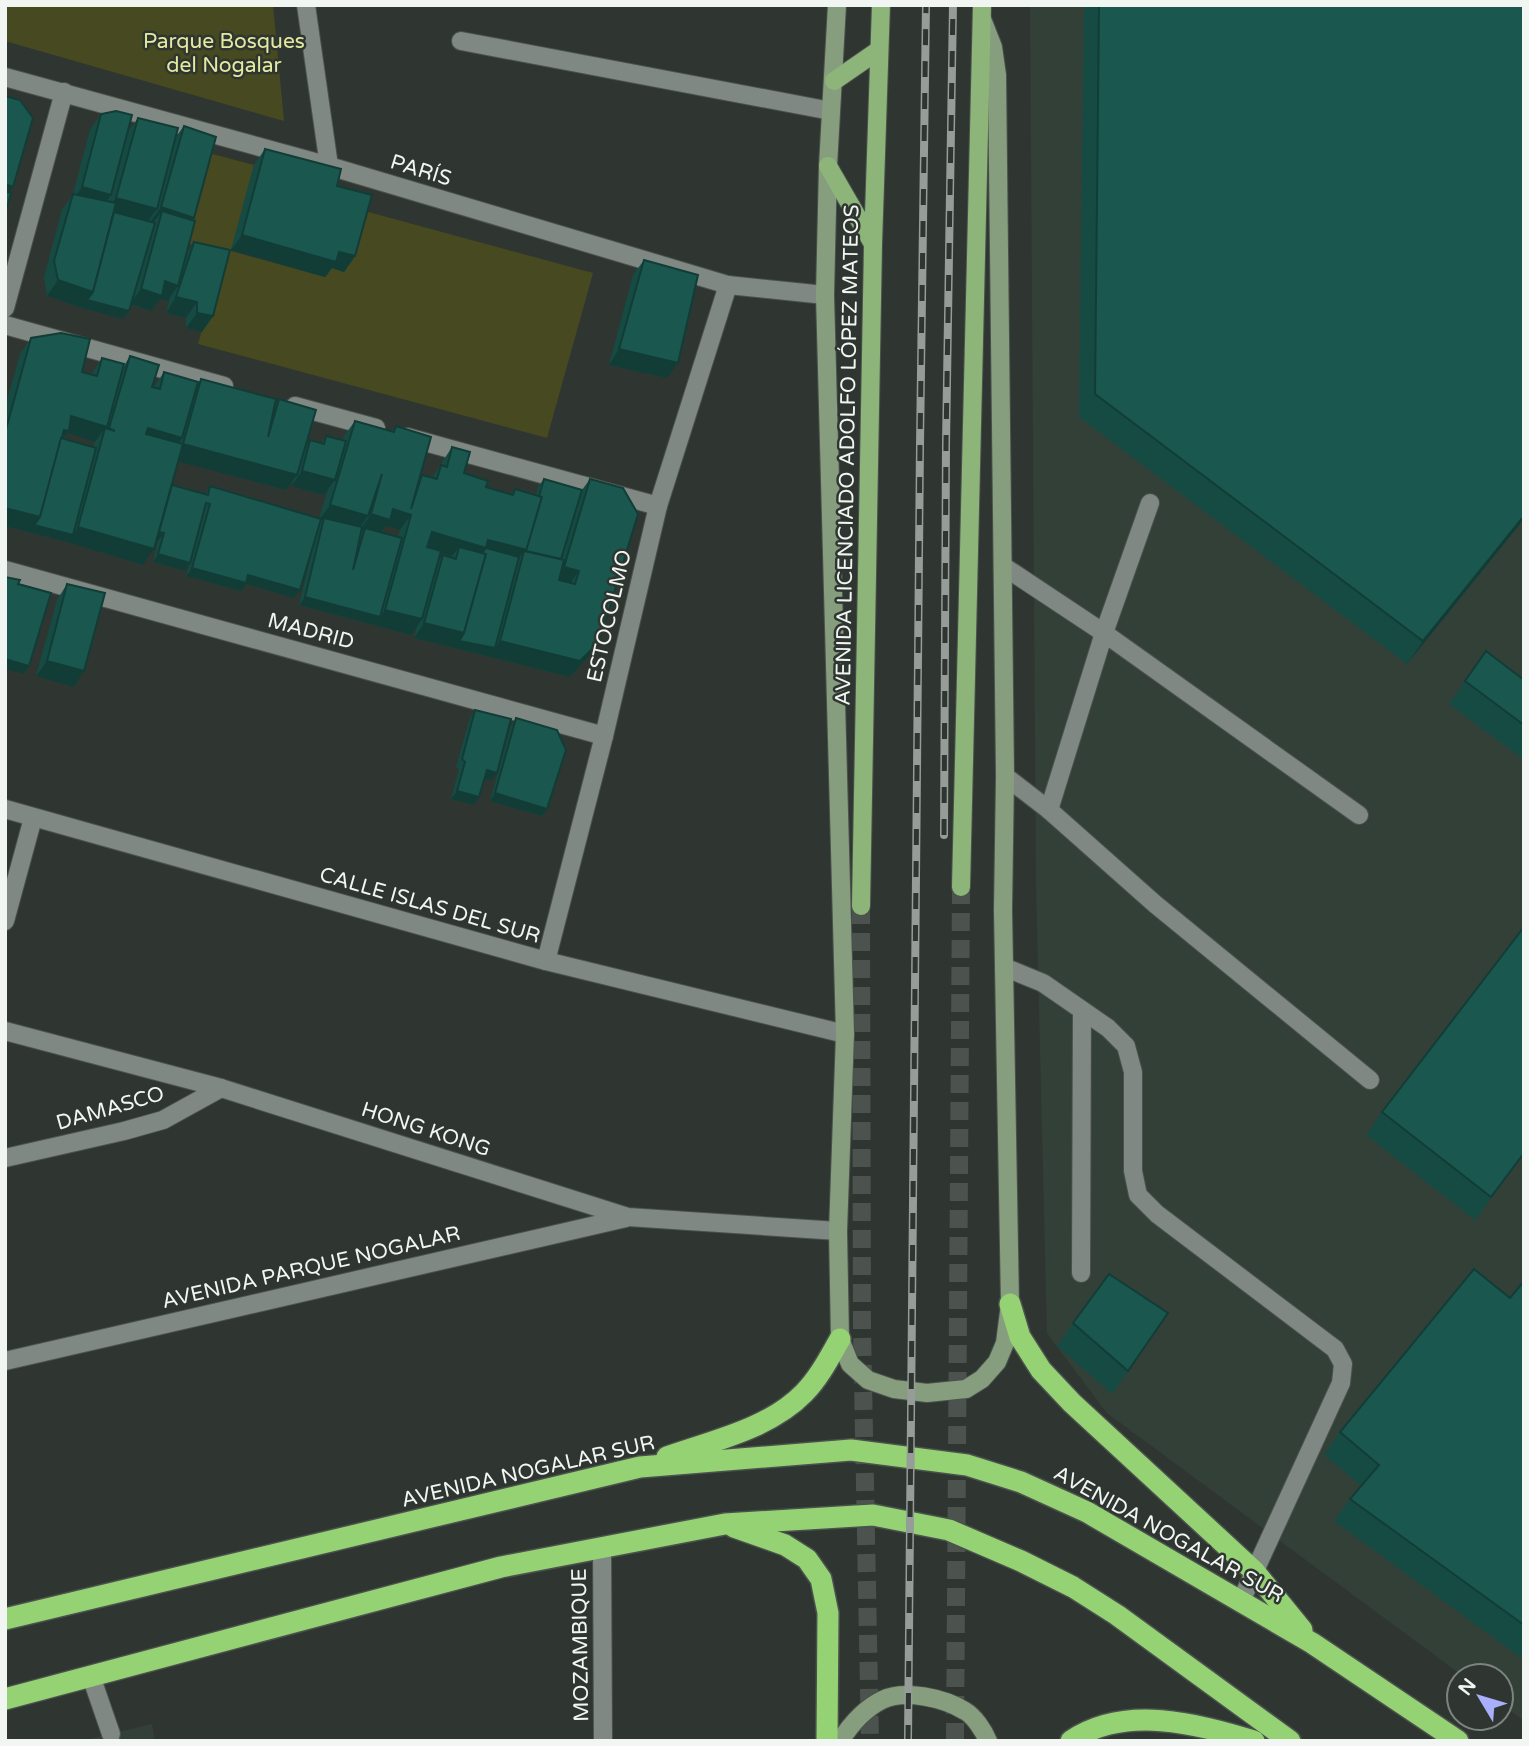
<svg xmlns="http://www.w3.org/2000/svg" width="1529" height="1746" viewBox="0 0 1529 1746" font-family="'Varela Round',sans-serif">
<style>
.built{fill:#334038}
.green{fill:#474920}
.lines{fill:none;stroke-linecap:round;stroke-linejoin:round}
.primary-tunnel{stroke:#4c534e;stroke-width:18;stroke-dasharray:18 9;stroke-linecap:butt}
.lane-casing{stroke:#4b514d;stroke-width:20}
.street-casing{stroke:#4b514d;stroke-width:20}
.secondary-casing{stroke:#4b514d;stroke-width:20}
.primary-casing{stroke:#4b514d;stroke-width:20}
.highway-casing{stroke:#4b514d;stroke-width:24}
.lane{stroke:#808883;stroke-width:18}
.street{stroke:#808883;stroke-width:18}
.secondary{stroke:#869e7e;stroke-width:18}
.primary{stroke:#8db479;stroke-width:18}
.highway{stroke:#95d273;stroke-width:21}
.rail-casing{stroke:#969c98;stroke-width:8}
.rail{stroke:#2f3631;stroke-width:5;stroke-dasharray:16;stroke-linecap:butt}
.wall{fill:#164b44;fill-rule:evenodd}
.shaded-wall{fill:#123d37}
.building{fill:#1a574f;stroke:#123d37;stroke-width:2}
.labels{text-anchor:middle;stroke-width:5;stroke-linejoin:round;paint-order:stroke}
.park-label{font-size:21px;fill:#e4e9a0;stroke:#2f3631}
.street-label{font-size:21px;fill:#f1f6f3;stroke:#2f3631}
</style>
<rect width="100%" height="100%" fill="#2f3631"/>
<g class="built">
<polygon points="1030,5 1524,5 1524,1721 1501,1704 1501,1676 1463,1676 1107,1413 1047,1333 1036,886"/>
<polygon points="152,1724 155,1741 81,1741"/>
</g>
<g class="green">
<polygon points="5,5 273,5 284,121 5,41"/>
<polygon points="205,152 254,165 231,251 325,277 361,210 593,273 547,438 198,344 224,250 183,243"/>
</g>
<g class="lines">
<g class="primary-tunnel">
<polyline points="861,906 862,1329 870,1741"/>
<polyline points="955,1741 961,887"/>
</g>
<g class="lane-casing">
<g id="lane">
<polyline points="461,41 831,111"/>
<polyline points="1003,566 1104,633 1359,815"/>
<polyline points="1005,776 1049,810 1155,904 1370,1080"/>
<polyline points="1049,810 1104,633 1150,503"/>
<polyline points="1004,967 1043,983 1108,1028 1126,1046 1133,1072 1133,1171 1138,1195 1157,1214 1335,1349 1343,1364 1341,1383 1241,1601"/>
<polyline points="1081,1273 1082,1010"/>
<polyline points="91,1676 111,1734"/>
</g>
</g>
<g class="street-casing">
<g id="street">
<polyline points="306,5 329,166"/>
<polyline points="5,77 329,166 728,285 825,295"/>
<polyline points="5,308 64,92"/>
<polyline points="5,325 224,386"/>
<polyline points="295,406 376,428"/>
<polyline points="407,437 658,506"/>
<polyline points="5,570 604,736"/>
<polyline points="5,809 546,961 845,1034"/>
<polyline points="5,921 33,818"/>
<polyline points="546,961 604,736 658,506 728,285"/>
<polyline points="5,1031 221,1088 628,1217 838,1231"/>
<polyline points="5,1158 124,1131 163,1120 221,1088"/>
<polyline points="5,1361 626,1218"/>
<polyline points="602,1548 603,1741"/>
</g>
</g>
<g class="secondary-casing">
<g id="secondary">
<polyline points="837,5 828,166 825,295 845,1034 838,1231 840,1339 850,1364 868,1380 894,1389 927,1393 966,1389 982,1379 997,1362 1005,1343 1010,1304 1003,910 1005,776 997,75 993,47 982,19"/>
<path d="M840,1741C851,1724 864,1709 882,1700C905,1689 944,1698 965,1711C974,1716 984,1731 988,1741"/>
</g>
</g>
<g class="primary-casing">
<g id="primary">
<polyline points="834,81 879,50"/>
<polyline points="828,166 873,244"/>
<polyline points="961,887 982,5"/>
<polyline points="861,906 873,244 881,5"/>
</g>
</g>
<g class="highway-casing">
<g id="highway">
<polyline points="1010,1304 1020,1337 1041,1370 1072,1403 1254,1571 1302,1630"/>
<path d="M667,1457C712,1441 769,1429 804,1393C819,1378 829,1358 840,1339"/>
<polyline points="734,1527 785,1545 807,1559 821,1579 828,1613 827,1741"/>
<polyline points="5,1619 640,1467 851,1450 967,1465 1021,1482 1087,1512 1312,1643 1458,1741"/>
<polyline points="5,1699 501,1567 725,1524 873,1515 949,1530 1021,1561 1073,1587 1117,1615 1290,1741"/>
<path d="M1071,1741C1125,1704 1197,1724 1254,1741"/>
</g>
</g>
<use href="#lane" class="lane"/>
<use href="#street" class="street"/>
<use href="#secondary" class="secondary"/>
<use href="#primary" class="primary"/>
<use href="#highway" class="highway"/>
<g class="rail-casing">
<g id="rail">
<polyline points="944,835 946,444 953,5"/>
<polyline points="908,1741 920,445 926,5"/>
</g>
</g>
<use href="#rail" class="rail"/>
</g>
<g class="wall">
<polygon points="1084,5 1524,5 1524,519 1407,664 1079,417"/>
<polygon points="101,114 128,132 138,118 175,138 184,126 192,220 186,254 194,242 213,316 202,332 186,328 186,318 166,313 171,295 167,301 160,299 151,311 131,305 129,311 123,319 82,308 47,296 44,277 62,210 73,194 90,130"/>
<polygon points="265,149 337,186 355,256 344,272 332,268 325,277 231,250 254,165"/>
<polygon points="644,260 667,378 609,365 633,275"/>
<path d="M31,338L82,372L91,375L102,358L124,366L130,356L152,387H154L164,372L198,384L201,379L274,405L279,399L305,447L310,440L321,443L326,436L343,440L344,436L355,421L392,431L396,426L420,479L422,475L432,478L452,447L464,473L486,487L511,495L515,489L536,495L538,487L544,479L582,490L590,479L588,657L570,677L414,638L417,626L411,635L299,605L318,527L294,598L246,584L241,591L186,576L190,564L185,571L153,562L158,541H156L143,565L67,542L5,526V408L20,354ZM67,433L95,442L93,447L64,439ZM178,461L286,490L293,481L291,486L324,495L328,490L319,518L210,486L205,494L172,485ZM386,526L400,530L398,537L381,533ZM440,553L452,556L451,558L443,555L438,562Z"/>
<polygon points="67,584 74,687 36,676 57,600"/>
<polygon points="1524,680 1524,760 1449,704 1465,681"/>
<polygon points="475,710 491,781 484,779 474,805 451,799 459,769 456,767 470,718"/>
<polygon points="516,718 547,809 542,816 490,801 511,726"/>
<polygon points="1382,1112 1524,1154 1475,1220 1366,1135"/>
<polygon points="1524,1281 1524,1660 1334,1521 1350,1499 1361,1486 1324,1455 1340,1432 1510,1298"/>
<polygon points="1168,1313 1112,1394 1057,1346 1073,1323"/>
</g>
<g class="shaded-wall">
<polygon points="5,184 13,187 8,194 5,194"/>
<polygon points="82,187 111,195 100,210 71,202"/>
<polygon points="116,198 157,209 146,224 105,213"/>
<polygon points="161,207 194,218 183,234 162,211 153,223 150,222"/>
<polygon points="242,235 339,252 355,256 344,272 332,268 325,277 231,250"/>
<polygon points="58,280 93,292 129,311 123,319 82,308 47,296"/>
<polygon points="165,281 178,286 167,301 160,299 151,311 130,304 141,289"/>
<polygon points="176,297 197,302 186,318 166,313"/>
<polygon points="197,313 213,316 202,332 186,328"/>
<polygon points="619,349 678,363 667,378 609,365"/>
<polygon points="71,416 107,427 104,432 105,428 95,442 67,433 58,447 56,446"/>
<polygon points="148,428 182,438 172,453 137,444"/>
<polygon points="183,444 297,475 286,490 172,460"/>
<polygon points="302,471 335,480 324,495 291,486"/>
<polygon points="330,505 368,516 358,531 324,518 322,521 319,520"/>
<polygon points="5,508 40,517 73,535 78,527 154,549 143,565 67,542 5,526"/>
<polygon points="393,509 411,515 400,530 386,526 379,535 360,530 371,514"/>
<polygon points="1524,516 1524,519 1407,664 1423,641"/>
<polygon points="156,532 164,533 158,541 150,539"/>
<polygon points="432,532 488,540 527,550 522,556 524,551 514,565 459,547 452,556 421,547"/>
<polygon points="158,554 190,563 185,571 153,562"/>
<polygon points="564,567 579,571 568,586 553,583"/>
<polygon points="192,568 248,575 300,590 294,598 246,584 241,591 186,576"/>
<polygon points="305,597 380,617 374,625 299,605"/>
<polygon points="385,610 422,619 411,635 374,625"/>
<polygon points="424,623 464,633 495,648 500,641 599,642 588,657 570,677 414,638"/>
<polygon points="5,659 29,666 24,674 5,669"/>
<polygon points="47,661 84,671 74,687 36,676"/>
<polygon points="487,770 497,773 491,781 481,778"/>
<polygon points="457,791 479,797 474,805 451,799"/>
<polygon points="495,793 547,809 542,816 490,801"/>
</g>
<g class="building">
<polygon points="1099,5 1524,5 1524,516 1423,641 1095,394"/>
<polygon points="5,96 20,100 33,118 13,187 5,184"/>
<polygon points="116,111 132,115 111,195 82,187 101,114"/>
<polygon points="138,118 178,128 157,209 116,198"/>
<polygon points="184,126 216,137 194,218 161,207"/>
<polygon points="265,149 341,169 337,186 372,195 355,256 339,252 336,262 242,235"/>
<polygon points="5,191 11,193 5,215"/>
<polygon points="73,194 116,203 93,292 58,280 54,261"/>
<polygon points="162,211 195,221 178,286 165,281 162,296 141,289"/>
<polygon points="114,212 155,223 129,311 87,300 93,292"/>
<polygon points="194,242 230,250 213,316 197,313 197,302 176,297"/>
<polygon points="644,260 698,275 678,363 619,349"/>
<polygon points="61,333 90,339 82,372 97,376 102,358 124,364 107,427 71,416 69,431 64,430 40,517 5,508 5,433 31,338"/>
<polygon points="130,356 159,365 152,387 160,389 164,372 198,382 182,438 148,428 146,434 183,444 201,379 276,399 268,437 279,399 316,410 297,475 183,444 154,549 78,527 105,428 115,431 109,428"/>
<polygon points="355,421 394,432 396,426 431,437 411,509 422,475 437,479 441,465 447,467 452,447 470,452 464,473 488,481 486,487 513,495 515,489 542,497 527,550 488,540 486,548 432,532 427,547 441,551 422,619 385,610 411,515 393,509 390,520 371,514 382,474 368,516 330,505"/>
<polygon points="326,436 346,441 335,480 302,471 310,440 324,444"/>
<polygon points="61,438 96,448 73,535 34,525 40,517"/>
<polygon points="544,479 582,490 561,559 526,551 542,497 539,496"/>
<polygon points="590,479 623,488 638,514 599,642 580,661 500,641 524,551 564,560 559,580 575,584 579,571 564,567"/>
<polygon points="172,485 208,495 210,486 321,519 300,590 248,575 246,583 192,568 210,504 206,503 190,563 158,554 164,533 159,532"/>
<polygon points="324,518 362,527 353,570 365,528 402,538 380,617 305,597"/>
<polygon points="459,547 486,554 464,633 424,623 443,555 456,559"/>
<polygon points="486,548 519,557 495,648 459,641 464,633 486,554 482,553"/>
<polygon points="5,577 20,580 18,584 51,593 29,666 5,659"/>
<polygon points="67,584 105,593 84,671 47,661"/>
<polygon points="1486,651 1524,680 1524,725 1465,681"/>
<polygon points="475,710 511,719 497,773 487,770 479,797 457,791 465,762 462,759"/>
<polygon points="516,718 557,730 566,750 547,809 495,793"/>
<polygon points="1524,927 1524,1153 1491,1197 1382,1112"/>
<polygon points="1474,1269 1510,1298 1524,1281 1524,1625 1350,1499 1379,1465 1340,1432"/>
<polygon points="1109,1274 1168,1313 1128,1371 1073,1323"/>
</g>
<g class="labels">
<g class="park-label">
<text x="224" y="48">Parque Bosques<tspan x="224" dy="24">del Nogalar</tspan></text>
</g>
<g class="street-label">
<text transform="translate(421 170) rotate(17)" y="7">PARÍS</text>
<text transform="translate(847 455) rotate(-89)" y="7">AVENIDA LICENCIADO ADOLFO LÓPEZ MATEOS</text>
<text transform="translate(609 616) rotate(-77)" y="7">ESTOCOLMO</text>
<text transform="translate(311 631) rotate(15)" y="7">MADRID</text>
<text transform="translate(430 905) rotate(16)" y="7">CALLE ISLAS DEL SUR</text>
<text transform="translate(110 1108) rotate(-16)" y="7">DAMASCO</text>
<text transform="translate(426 1129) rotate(18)" y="7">HONG KONG</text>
<text transform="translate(311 1267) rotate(-13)" y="7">AVENIDA PARQUE NOGALAR</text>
<text transform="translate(528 1471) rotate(-13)" y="7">AVENIDA NOGALAR SUR</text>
<text transform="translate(1169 1534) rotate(29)" y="7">AVENIDA NOGALAR SUR</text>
<text transform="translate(580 1645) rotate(-91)" y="7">MOZAMBIQUE</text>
</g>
</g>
<rect width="1529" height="1746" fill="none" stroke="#f1f6f3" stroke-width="14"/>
<g transform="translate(1480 1697) rotate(308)"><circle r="33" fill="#2f3631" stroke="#7d837f" stroke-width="2"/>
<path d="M0-5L12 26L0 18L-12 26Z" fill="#a8b0fc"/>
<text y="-10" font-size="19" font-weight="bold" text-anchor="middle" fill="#f1f6f3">N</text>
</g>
</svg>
